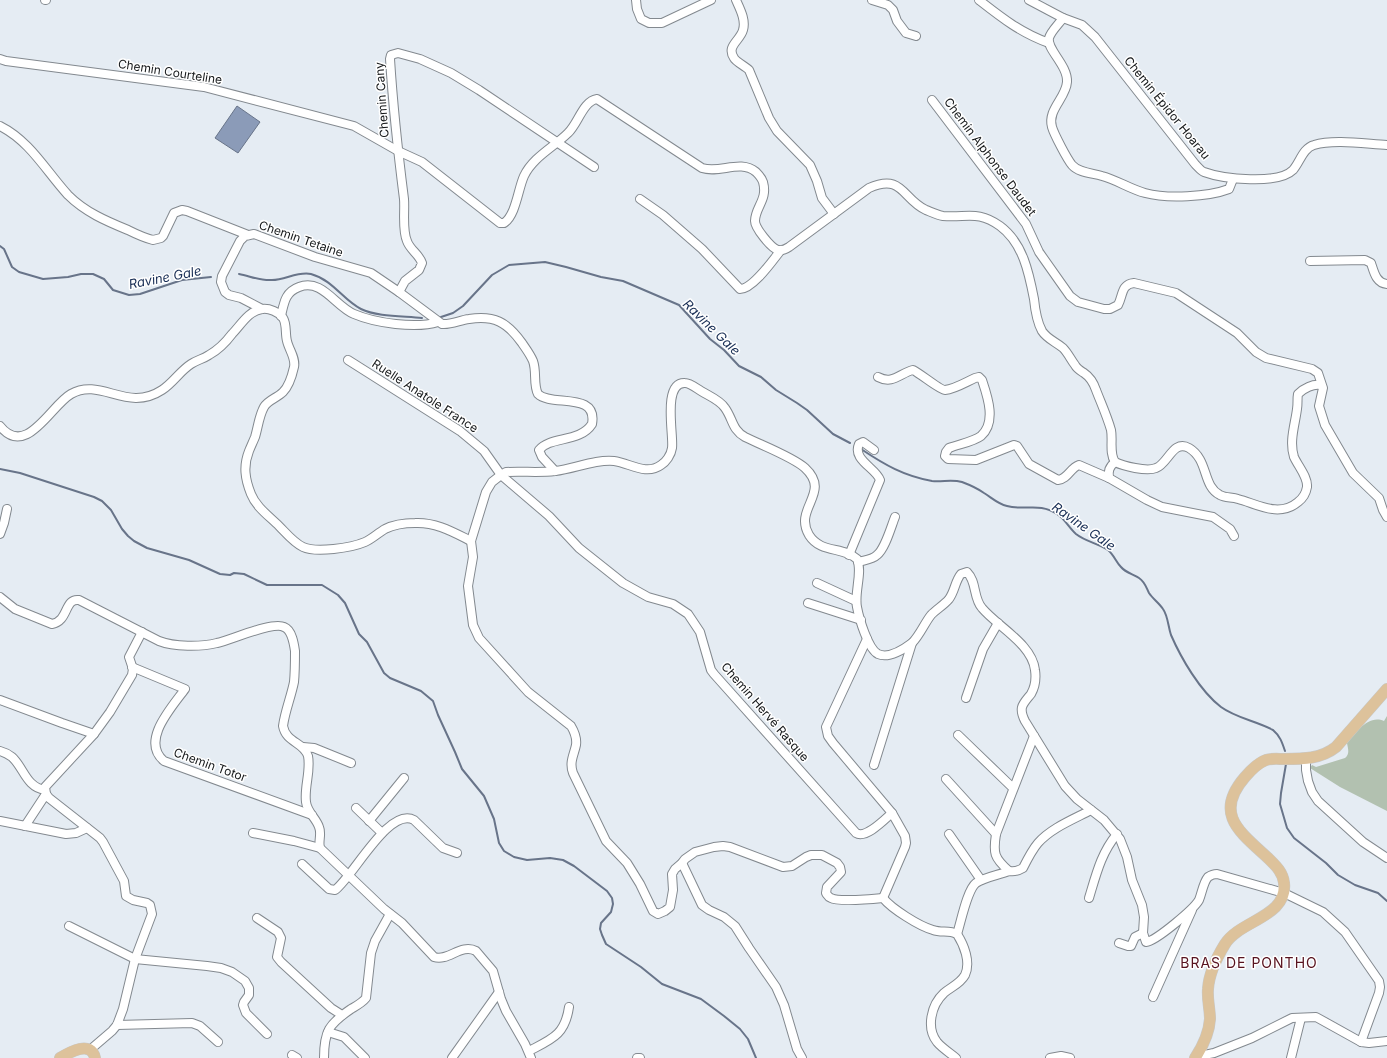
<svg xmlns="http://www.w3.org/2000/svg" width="1387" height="1058" viewBox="0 0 1387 1058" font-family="Inter,sans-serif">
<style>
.green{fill:#b2c1b0}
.water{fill:#8b9bb8;stroke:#687489}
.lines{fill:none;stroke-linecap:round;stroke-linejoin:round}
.stream{stroke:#687489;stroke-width:2}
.minor-casing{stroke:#83898f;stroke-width:10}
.major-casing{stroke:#c7c8c8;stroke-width:12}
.minor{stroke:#fff;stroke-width:8}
.major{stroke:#ddc29b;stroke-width:11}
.labels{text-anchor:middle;stroke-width:3;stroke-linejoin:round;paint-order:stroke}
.street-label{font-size:12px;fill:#15181a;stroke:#fff}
.water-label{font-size:13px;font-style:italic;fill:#172d54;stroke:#fff}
.quarter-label{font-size:14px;letter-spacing:1px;fill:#58131f;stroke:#fff}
</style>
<rect width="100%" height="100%" fill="#e5ecf3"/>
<path class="green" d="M1387,716V811L1340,787L1310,768L1312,765L1316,767L1345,758C1350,754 1348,749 1347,743C1356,733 1368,714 1384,721Z"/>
<polygon class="water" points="237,106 260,122 238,153 215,138"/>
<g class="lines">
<g class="stream">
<polyline points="0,246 4,249 12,267 19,272 43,279 68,277 81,274 93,274 104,279 113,290 129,295 140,294 182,280 211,277"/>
<path d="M239,274C250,276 260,281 272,280C285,280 298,271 311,274C333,280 343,300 361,309C377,317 404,316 422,318"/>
<polyline points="441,317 453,313 463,306 492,275 509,265 545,262 566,267 601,277 623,281 679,305 710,339 724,350 739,366 761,377 776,390 797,403 807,410 833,434 850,443"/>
<path d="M861,449C885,465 904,476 932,481C943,482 952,479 962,482C970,485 977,488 984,493C992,498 998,504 1007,506C1025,511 1039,502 1057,514C1065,519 1069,528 1076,534C1086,542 1098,543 1108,550C1114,555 1116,562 1121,567C1126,573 1133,574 1139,578C1145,582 1146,587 1149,593C1153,599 1159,603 1163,609C1168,616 1168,626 1171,635C1181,658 1200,691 1221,707C1236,718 1256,721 1273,730C1280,736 1282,742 1285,751"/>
<polyline points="0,469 20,473 94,497 102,501 111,510 122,529 128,536 134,541 147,548 189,560 220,574 230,575 234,573 244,574 267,585 322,585 338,595 345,603 359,634 367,642 384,673 390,678 421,691 433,701 438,715 455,752 462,769 484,796 494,819 499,843 504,851 514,857 527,860 550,858 563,860 574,866 607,891 612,898 613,904 611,912 601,923 600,929 602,935 606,944 641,967 662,984 701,999 724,1016 740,1029 748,1039 756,1058"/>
<polyline points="1286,764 1281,793 1280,804 1287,828 1294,838 1326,863 1338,875 1355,885 1378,893 1387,901"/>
</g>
<g class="minor-casing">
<g id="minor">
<polyline points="45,0 46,0"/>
<polyline points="636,0 637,9 641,19 649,23 662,23 711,0"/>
<path d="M736,0C740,9 746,20 743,30C740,41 726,46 734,58C736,62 745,66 749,70L769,118L777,131L810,165L817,181L822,198L834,214"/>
<polyline points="872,0 888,5 893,10 897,21 906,33 916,36"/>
<path d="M979,0C1002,18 1021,33 1049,43"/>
<path d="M1029,0L1063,18L1082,25L1095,37L1195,164C1198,167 1201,171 1204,172C1223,179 1278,185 1293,170C1300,162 1303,148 1314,145C1334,139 1366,144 1387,145"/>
<path d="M1063,18C1059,24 1051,31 1049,38C1046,49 1068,65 1067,82C1066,98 1047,110 1052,127C1054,134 1067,159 1072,165C1079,173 1092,173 1102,176C1117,180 1130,189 1145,193C1167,199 1208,197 1229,189L1233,179"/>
<path d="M0,59L6,61L204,87L354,126L398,151L422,162L500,223H504C516,215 518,189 524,176C533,157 554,147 568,133C578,124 583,101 597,99L702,168C720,174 740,159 756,172C759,175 762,179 763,182C768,200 755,207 755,221C755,228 771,248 778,250C782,251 786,249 789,247L869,188C903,173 902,199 926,210C931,212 937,215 943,216C967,218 978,210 1000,226C1023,243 1029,273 1034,299C1035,309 1037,322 1042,331C1047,339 1056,342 1063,348C1068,353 1071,360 1075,365C1077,369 1081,371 1084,373C1090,377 1094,384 1096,390C1101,403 1107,416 1111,430C1113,440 1109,453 1115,462C1123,466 1147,472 1156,468C1168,464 1173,439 1189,448C1209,460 1202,486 1220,495C1225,498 1232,497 1238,499C1257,504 1279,518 1298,502C1302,499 1306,493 1307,487C1308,477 1298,466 1294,457C1289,441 1295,425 1297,409C1298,404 1297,399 1298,394C1304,388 1313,384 1320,385"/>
<path d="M932,100L1026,224L1039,252L1070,296L1078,302L1104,309H1110L1118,305C1123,296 1121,284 1134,283L1176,293L1237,333L1256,352L1266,358L1312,369L1318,373L1323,388L1319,406L1325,425L1353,473L1379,498L1383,510L1387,517"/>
<path d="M0,126C30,141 46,171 68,195C85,212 106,221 128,230C136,234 145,238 153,240L161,238L163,236L174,213L182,210L187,211L248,235"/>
<path d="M640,199L663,215L702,249L740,289C753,289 773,260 781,250"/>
<path d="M1310,261L1365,260L1371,263C1374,272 1376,283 1387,284"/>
<path d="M399,292L405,281L419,270L422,263C419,254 410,250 407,241C402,230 405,211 404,199C398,152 393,106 390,59L391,55L398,53L420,59L451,73L479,90L594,167"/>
<path d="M262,309L241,298L229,295L225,292L221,282L222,276L240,241L245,236L254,234L315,257L371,273L399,292L442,324C451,325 460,320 469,319C494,315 507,322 522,343C526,349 530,354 533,361C537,372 533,385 538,394C551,407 598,391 592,424C580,443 550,436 539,450L542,457L555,471"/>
<path d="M281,316C284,303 285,292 299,287C322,278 335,306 354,314C375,323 416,329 438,322"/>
<path d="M348,360L460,431L484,451L501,475L549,516L579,548L623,583L648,597L673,604L688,614L700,632L711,670L714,674L856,833C866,839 884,820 892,813"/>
<path d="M878,377C893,385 900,373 913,370C921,374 940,390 945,390C955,389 966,382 975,378L979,377L982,380C987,395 997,422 981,436C973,442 959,444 949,448L946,452L945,456L948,459L976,460L1014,445L1017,446L1029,464L1058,480C1068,479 1070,468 1079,465L1109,478L1147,500L1162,507L1213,517L1230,529L1234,536"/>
<path d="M0,426C26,459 51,405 71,394C101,377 127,413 162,390C173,383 180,371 191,364C197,360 203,359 209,355C218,350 226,342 232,334C241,325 248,311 262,309C269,308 279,312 283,318C287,324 285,334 287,341C289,350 296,358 294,367C292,376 289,386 283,392C277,398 268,400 264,407C259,416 258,427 255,437C253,442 251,446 249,451C243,466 245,479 251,494C256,507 269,516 279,526C286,533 294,543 303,547C316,553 351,548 365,542C372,539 378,533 385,529C393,525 406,523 415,523C436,522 453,532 471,541"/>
<path d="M1109,478C1108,471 1109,467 1115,462"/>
<polyline points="0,534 4,523 7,509"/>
<path d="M849,555L880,480C876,468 852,460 859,444L863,442L874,450"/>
<path d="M858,562C864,560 872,560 877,555C885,549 891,527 895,517"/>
<polyline points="817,583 856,601"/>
<path d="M0,597L15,609L52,624C69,621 64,598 79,600L159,641C174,647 201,647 217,643C231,640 273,621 284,627C292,630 294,644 295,651C295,661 295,672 294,682C291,697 285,711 283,726C286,743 304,742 308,756C311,771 304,787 306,802C307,812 316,818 319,827C322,834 318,841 320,848L384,909L402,923L434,957C448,962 461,943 476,951L493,971L501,999L506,1011L525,1044L531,1058"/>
<polyline points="808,603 861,620"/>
<polyline points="867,639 826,727 828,736 833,743 892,813 905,836 906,843 905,847 883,898"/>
<path d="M132,667L185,689C172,707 140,741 164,761L312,815"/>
<polyline points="966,698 983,649 998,623"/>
<polyline points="0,700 62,723 94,734"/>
<polyline points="958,735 1013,788"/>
<polyline points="303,747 314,748 351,763"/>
<path d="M0,751C4,752 8,754 12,757C24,768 26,787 45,790"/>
<polyline points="1306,759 1306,770 1308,781 1312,792 1318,801 1363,842 1387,858"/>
<polyline points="874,765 912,643"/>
<polyline points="946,779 996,834"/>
<polyline points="356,808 382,833"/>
<polyline points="0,821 66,834 76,833 87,828"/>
<polyline points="369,821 404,778"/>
<polyline points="25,826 46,794"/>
<polyline points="253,833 294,841 320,848"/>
<polyline points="949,834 981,880"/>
<polyline points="682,863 702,905 709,910 724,917 735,926 749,948 776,987 784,1005 797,1049 802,1058"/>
<path d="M302,864L329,889L335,890C353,877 389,806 414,820L443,848L457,853"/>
<path d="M1009,871C994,858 993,853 996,834L1034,736"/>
<path d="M1089,898C1096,875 1101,853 1117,834"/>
<polyline points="257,918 278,932 281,938 277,957 281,962 331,1008 342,1015"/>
<polyline points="69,926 135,959 207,966 221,968 232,972 245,981 249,988 249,995 244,1002 243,1005 246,1013 267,1034"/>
<path d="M957,934C961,922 967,890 976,883C985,877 999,875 1009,871C1014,872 1018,871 1023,868C1027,860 1032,850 1038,843C1051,828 1074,819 1091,810"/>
<polyline points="1119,943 1128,946 1131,946 1135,937 1143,933"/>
<polyline points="1153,997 1192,910"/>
<polyline points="117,1025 192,1023 200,1026 218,1042"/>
<polyline points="328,1032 344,1037 365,1058"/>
<polyline points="91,1049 112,1031 117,1025 123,1009 135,959 152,914 150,905 147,903 133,900 126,896 124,881 103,842 100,838 49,798 46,794 45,787 94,734 110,712 132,675 133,669 129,657 142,632"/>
<path d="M529,1051C552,1039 565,1035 569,1007"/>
<polyline points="292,1055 297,1058"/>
<polyline points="1195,1057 1214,1053 1252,1038 1292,1018 1316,1017 1361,1042 1369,1043 1387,1041"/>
<path d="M324,1058C324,1031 329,1024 351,1009C356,1006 362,1003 366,998L371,953L375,941L390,914"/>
<polyline points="452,1058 499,992"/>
<polyline points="637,1058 640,1058"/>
<path d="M956,1058C950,1053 942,1048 937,1042C926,1028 931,1005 944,993C951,987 960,984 965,975C971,962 964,945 957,934C949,930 941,933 933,930C919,926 892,909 883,898C873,899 838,902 831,898C828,897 828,896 826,893L827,887L841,872L840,867L837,863L822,855H811L806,857L792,866L783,867L730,847L723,846L714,847L695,852L685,859L682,863L675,869L672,874L673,890L670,907L665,911L658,914L653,911L640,884L627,863L606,841L573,773C569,762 574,755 576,745C577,738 574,731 571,726L528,692L479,638L473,625L468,586L473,557L471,541L486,492L492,482L501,475L506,472C523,471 539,473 555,471C574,469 595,459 614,461C630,463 646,476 661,465C666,462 671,455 672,448C674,436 662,382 685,383C690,383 696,388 701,391C709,396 720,400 725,408C733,419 732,430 745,437C761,445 793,457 805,468C832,493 793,508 809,535C821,554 843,546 857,559C863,572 854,592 857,607C859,618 868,649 878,654C889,659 904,649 912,643C920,635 924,624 931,615C937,609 944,605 949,599C955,591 955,581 961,574L967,572C977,582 973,598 982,608C998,627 1032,644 1035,670C1036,677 1035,687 1031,694C1023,704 1018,707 1025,721L1065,786L1077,799L1104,820L1120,839L1127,857L1132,880L1142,905L1144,917L1143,933L1146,942C1156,941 1194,909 1199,900C1202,893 1203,883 1208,877C1211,875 1213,874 1217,874L1284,893L1323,912L1345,932L1379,981L1380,987L1379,993L1361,1042"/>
<polyline points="1050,1058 1061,1056 1070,1058"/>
<polyline points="1291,1058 1301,1018"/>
</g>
</g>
<g class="major-casing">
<g id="major">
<path d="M60,1058C70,1052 91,1040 95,1058"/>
<path d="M1195,1058C1203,1046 1209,1034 1210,1019C1210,1009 1207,999 1208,989C1209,974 1217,957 1225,944C1240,920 1288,917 1284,883C1283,872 1275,865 1268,858C1240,832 1213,814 1245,777C1251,770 1258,763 1266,760C1272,758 1279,759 1284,759C1303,759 1321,759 1336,747L1387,689"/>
</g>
</g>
<use href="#minor" class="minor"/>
<use href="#major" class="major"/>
</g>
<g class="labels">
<g class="street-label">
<text transform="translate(170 72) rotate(9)" y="4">Chemin Courteline</text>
<text transform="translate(382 100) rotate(-94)" y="4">Chemin Cany</text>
<text transform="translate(1167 108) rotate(51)" y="4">Chemin Épidor Hoarau</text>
<text transform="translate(990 157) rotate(53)" y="4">Chemin Alphonse Daudet</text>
<text transform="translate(301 239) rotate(19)" y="4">Chemin Tetaine</text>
<text transform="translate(425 396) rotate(33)" y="4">Ruelle Anatole France</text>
<text transform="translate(765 712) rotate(49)" y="4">Chemin Hervé Rasque</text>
<text transform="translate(210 765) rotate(20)" y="4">Chemin Totor</text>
</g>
<g class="water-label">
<text transform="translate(165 277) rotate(-11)" y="5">Ravine Gale</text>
<text transform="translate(712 327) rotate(44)" y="5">Ravine Gale</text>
<text transform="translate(1084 526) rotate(35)" y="5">Ravine Gale</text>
</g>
<g class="quarter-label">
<text x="1249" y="968">BRAS DE PONTHO</text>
</g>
</g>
</svg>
